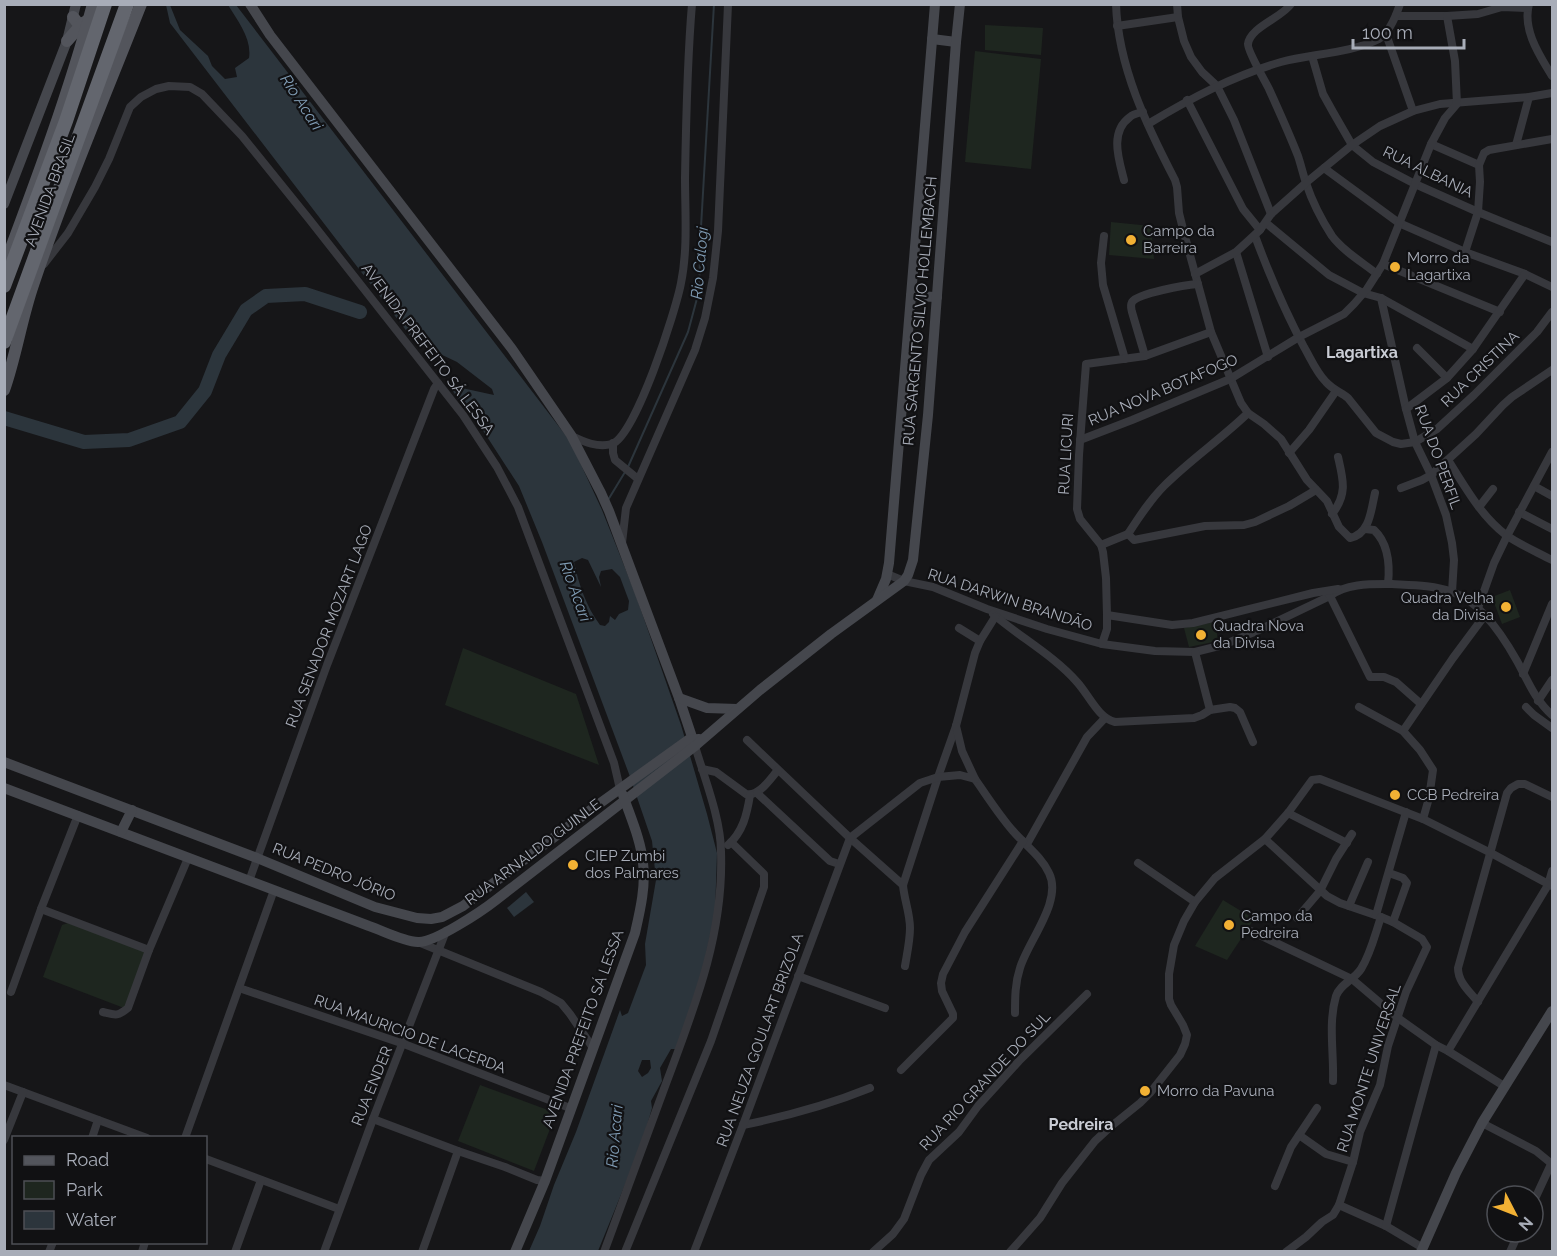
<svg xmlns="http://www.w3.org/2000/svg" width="1557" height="1256" viewBox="0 0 1557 1256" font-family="Raleway,sans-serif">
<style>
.green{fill:#1e261f}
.water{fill:#2c353c;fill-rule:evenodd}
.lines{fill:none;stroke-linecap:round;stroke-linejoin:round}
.stream{stroke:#2c353c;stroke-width:2}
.river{stroke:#2c353c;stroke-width:14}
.street{stroke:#37383d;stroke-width:8}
.secondary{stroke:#45474d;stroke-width:10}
.primary{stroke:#53555c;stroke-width:12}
.highway{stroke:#63666e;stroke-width:14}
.poi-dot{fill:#f2b134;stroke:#111113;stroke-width:2}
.labels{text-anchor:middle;stroke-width:4.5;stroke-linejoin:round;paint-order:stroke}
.street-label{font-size:15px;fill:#a8adb8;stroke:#111113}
.poi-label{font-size:15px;fill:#a8adb8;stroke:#111113;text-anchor:start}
.water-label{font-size:16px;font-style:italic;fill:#7f9bb3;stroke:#111113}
.neighbourhood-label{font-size:16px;font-weight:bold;fill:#c9ccd4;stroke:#111113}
</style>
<rect width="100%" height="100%" fill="#161618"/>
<g class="green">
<polygon points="985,25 1043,28 1041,55 985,50"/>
<polygon points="975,51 1041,59 1031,169 965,162"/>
<polygon points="1111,222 1151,226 1154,259 1109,255"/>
<polygon points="1510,590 1520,617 1502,624 1492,597"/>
<polygon points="1215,622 1218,641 1189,647 1184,628"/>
<polygon points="463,648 576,694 599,765 445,705"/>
<polygon points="1223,900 1254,919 1227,960 1195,946"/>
<polygon points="68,923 145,951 127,1003 124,1008 43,977 62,925"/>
<polygon points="480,1085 556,1113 534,1171 458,1141"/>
</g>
<g class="water">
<path d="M166,5H170L180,30L208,56L212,66L225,79L237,77L235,68L249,58C252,39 238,21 228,5H236L570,441L602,510L635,593L681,725L707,814L717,853L715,913L698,991L677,1049H671L660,1068L662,1081L651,1101L652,1108L642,1143L598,1251H529L540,1226L554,1185L576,1132L620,1010L622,1016L628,1013L646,965L645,944L656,880L652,841L629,774L542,542L519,486L482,429L448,385L494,395L492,389L457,362L415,342L170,23ZM582,558L588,560L601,587L599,577L601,571L612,569L620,577L629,601L628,610L619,614L615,620L610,616L609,622L605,626L600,625C586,606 579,585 574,562ZM642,1060H650L651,1068L648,1073L642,1077L638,1071Z"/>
<polygon points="526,892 534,902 514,917 507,908"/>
</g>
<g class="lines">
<g class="stream">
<polyline points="628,467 688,332 699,291 701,227 714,4"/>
<polyline points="608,500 625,472"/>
</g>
<polyline class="river" points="4,418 84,442 129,440 180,422 205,391 219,355 246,310 266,296 305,294 360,312"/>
<g class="street">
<path d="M1116,4C1118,67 1147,126 1175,180L1177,187L1179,213L1184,233L1211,332L1241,403L1248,413L1264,424L1281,439L1307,480L1327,501L1339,527L1350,538C1370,534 1371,510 1375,493"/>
<polyline points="1177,4 1178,17 1184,41 1191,57 1202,72 1217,86 1234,120 1271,214"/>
<path d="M1291,4C1283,17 1250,27 1248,44C1247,50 1265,81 1269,89C1279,111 1289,133 1298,156C1301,165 1303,174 1306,183C1312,201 1321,219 1332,236C1343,251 1362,262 1377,274"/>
<path d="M1529,4C1522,30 1540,56 1552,76"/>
<polyline points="1396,16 1447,16 1478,14 1502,7 1528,8"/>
<polyline points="1117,26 1178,17"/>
<polyline points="1386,34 1413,111"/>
<polyline points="1312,56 1323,94 1333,112 1352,145 1373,162 1415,184 1478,212 1552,242"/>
<polyline points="1187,100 1243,209 1260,230"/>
<path d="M1148,124C1191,98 1233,76 1281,62C1311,54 1351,53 1379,39C1390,32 1396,16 1400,4"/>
<polyline points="1431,144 1479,165"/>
<polyline points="1516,145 1529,97"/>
<polyline points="1324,168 1399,223 1465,252 1525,274 1552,287"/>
<path d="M1124,180C1119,160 1109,132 1130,117C1133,114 1139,113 1143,112"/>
<polyline points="1266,223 1329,275 1363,293 1381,298 1473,349"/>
<polyline points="1104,236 1101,263 1103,285 1125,359"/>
<path d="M1255,236C1269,274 1285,311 1304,347C1311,359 1316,372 1326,382C1333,390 1341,392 1348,398L1376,433L1393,442L1401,444L1415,442L1437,429L1474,395L1537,332L1552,312"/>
<polyline points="1236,252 1268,357"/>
<polyline points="1465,252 1478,212 1480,182 1479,165 1484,153 1489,150 1552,139"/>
<polyline points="44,264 68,233 95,187 109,159 130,107 141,97 156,89 169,86 190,87 202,94 242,136 309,219 463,415 497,467 518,507 614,763 620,789"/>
<polyline points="1383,264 1500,312"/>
<polyline points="1195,274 1236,252 1260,230 1271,214 1308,181 1352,145 1380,126 1413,111 1440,104 1529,97 1552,93"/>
<polyline points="1381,298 1406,409 1415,442 1431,475 1446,515 1452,543 1454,560 1452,592"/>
<polyline points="1417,348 1447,378"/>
<path d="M1145,356L1132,312C1131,308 1130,306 1132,302C1138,293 1186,285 1198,284"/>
<polyline points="1406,409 1447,378 1473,349 1525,274"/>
<path d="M572,436C584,442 598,448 612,444C636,435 676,310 681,283C688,249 685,212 685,178C686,120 687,62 692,4"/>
<polyline points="1080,440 1132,420 1230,379 1299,337 1344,314 1354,304 1367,289 1383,264 1431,144 1445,118 1457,104 1455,61 1447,16"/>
<polyline points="613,443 613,453 615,460 638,479"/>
<polyline points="1289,453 1309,430 1336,391"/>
<path d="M1448,460C1465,487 1481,516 1506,535C1520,545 1537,552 1552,560"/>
<polyline points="1534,486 1552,496"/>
<polyline points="1401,488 1422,480 1431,475 1476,434 1503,405 1512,397 1552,370"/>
<polyline points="1479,507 1493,489"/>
<polyline points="1519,512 1552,529"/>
<path d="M1332,514C1348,494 1343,479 1338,457"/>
<path d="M1365,529L1374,530C1389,544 1390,565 1388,584"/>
<path d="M1128,534C1139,517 1150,500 1164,486C1190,460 1221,439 1248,413"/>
<polyline points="622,543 626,508 695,350 705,318 713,278 718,231 728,4"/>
<polyline points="1101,545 1128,534 1134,540 1205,526 1244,525 1255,522 1289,506 1316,490"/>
<path d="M887,574L904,581L933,587L987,609L1047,629L1102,644L1155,651L1195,652L1223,645L1259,630L1330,596C1346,583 1372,584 1392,584C1411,585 1434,585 1452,592C1480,601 1503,636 1517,661C1528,681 1535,700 1552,715"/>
<polyline points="1330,596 1370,677 1384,677 1396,682 1421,704"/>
<polyline points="1478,608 1494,563 1507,536 1552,452"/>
<path d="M993,614C1021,638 1053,655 1077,682C1089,695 1098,718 1115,722L1194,718L1202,715L1210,710L1230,707L1235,708L1240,712L1253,742"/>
<polyline points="1107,615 1172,625 1193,623 1313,593 1338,589"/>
<polyline points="959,628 980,641"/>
<polyline points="1102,644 1107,629 1107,615 1106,578 1103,552 1101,545 1080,519 1077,509 1079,455 1086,364 1145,356 1211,332"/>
<polyline points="1195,652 1210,710"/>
<polyline points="1523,674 1552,604"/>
<polyline points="1538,701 1552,680"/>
<polyline points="1359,707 1403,731 1420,750 1433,770 1429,798 1423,819"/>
<polyline points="1526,707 1534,715 1552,728"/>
<polyline points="1403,731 1453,658 1485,615"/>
<polyline points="747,740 850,838 903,885"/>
<path d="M702,769L716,772L746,794C759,797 770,779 778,770"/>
<path d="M975,779C987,796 999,815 1013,831C1025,845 1041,856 1049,873C1063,901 1028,941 1020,968C1015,983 1015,998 1015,1013"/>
<polyline points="757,793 830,861 839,864"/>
<polyline points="1288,813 1347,843"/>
<polyline points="1265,839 1327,896 1340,903 1381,917 1393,922 1422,939 1427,947 1406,992 1388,1046 1380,1085 1360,1132 1353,1162 1339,1205 1333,1215 1322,1222 1306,1237 1286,1252"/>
<polyline points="1027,844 1087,737 1105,718"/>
<path d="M728,845C743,832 747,814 750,795"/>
<polyline points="1138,863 1195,902"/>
<polyline points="1389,873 1403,878 1407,883 1393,922"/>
<polyline points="249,881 327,665 434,389 438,383"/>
<polyline points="1349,906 1368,862"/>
<polyline points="41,909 149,950"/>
<polyline points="1376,915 1406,812"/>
<polyline points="1297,918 1320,891 1336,859 1352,834"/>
<polyline points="1251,931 1352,979 1398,1018 1436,1045 1448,1051 1504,1086"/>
<polyline points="418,942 541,992 561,1003 570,1014 593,1048"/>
<path d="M905,966C907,954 910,940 910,928C910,913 904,899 903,885L938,777L956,726L975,653L980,641L995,617"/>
<polyline points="798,976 885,1008"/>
<polyline points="239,988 404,1044 570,1108"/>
<polyline points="11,992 41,909 78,815"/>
<path d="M1478,1002C1469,991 1458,982 1458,968L1507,793L1511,788L1518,784H1525L1552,797"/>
<path d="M103,1012C115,1015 117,1017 128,1008L149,950L188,858"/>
<polyline points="1448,1051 1548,885 1552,871"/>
<polyline points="901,1070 953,1018 953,1014 942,991 941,983 943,974 965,932 1023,841"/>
<path d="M1333,1081C1334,1053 1328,1023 1336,996C1340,984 1354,980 1361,969C1371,953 1375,934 1381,917"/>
<polyline points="4,1085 147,1138"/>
<polyline points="373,1119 458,1151 505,1167 537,1180 545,1181"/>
<polyline points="1482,1123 1536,1151 1552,1164"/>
<path d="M743,1125C788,1116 828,1105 870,1088"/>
<polyline points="1299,1135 1326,1154 1353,1162"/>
<polyline points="92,1138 98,1120"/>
<polyline points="185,1138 274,890"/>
<polyline points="4,1140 23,1092"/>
<polyline points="206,1159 339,1209"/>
<polyline points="1275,1186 1291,1147 1317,1108"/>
<polyline points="1533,1203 1552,1162"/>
<polyline points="1339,1205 1386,1226 1423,1248"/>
<polyline points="1386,1226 1436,1045"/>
<polyline points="49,1252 53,1242"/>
<polyline points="142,1252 145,1242"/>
<polyline points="235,1252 261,1180"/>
<polyline points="324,1252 373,1119 446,931"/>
<polyline points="422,1252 458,1151"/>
<path d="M604,1252C624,1197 644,1143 664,1089C693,1011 724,936 721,852C721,819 704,777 695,746"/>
<polyline points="625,1252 711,1041 764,887 764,874 731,842"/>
<polyline points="694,1252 743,1125 850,838 920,783 938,777 960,775 975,779 962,751 956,726"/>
<polyline points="873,1252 893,1234 904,1219 921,1175 929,1160 959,1132 978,1106 1019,1061 1087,994"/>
<polyline points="1010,1252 1040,1218 1062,1183 1095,1141 1109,1128 1140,1103 1150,1093 1180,1055 1185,1044 1187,1035 1183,1025 1171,1005 1169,999 1169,974 1174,945 1184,921 1195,902 1215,878 1265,839 1288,813 1312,780 1320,779 1423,819 1491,853 1552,886"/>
<polyline points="1510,1252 1519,1232"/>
</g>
<g class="secondary">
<polyline points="250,4 270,35 512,349 571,435 601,493 609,511 679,698 695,746"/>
<polyline points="932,39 956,42"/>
<polyline points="4,204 67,41 76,4"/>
<polyline points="911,296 937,297"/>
<polyline points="877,600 886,579 889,563 935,4"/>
<polyline points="679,698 707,708 737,709"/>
<polyline points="4,762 257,858 375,907 417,918 431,919 442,917 463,906 585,814 688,740 699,739"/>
<path d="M4,788L369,926C384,931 402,941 418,942C434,943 482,911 496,900L695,746L760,690L831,634L904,581L908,575L913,560L928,415L956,42L960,4"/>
<polyline points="121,832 132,810"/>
<path d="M515,1252L545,1181L635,933C640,911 646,886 643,863C641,840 630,816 623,795"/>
<polyline points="1421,1252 1456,1173 1482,1123 1552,1011"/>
</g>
<g class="primary">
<polyline points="73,17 77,22 82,24"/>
<polyline points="67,41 82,24 88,20"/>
<path d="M5,264C37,179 69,93 93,4"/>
<path d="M4,390C16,356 21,320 33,285C65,190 104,98 141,4"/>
</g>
<g class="highway">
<polyline points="4,286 66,121 105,4"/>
<polyline points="4,342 127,4"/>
</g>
</g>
<g class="poi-dot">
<circle cx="1131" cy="240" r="6"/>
<circle cx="1395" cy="267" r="6"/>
<circle cx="1506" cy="607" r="6"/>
<circle cx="1201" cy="635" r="6"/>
<circle cx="1395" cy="795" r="6"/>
<circle cx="573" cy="865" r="6"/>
<circle cx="1229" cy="925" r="6"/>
<circle cx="1145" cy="1091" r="6"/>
</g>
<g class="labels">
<g class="street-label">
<text transform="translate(1428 172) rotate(26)" y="5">RUA ALBANIA</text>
<text transform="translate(50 190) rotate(-70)" y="5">AVENIDA BRASIL</text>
<text transform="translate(920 311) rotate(-85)" y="5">RUA SARGENTO SILVIO HOLLEMBACH</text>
<text transform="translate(428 349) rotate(53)" y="5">AVENIDA PREFEITO SÁ LESSA</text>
<text transform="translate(1480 369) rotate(-44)" y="5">RUA CRISTINA</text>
<text transform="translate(1163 390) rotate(-23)" y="5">RUA NOVA BOTAFOGO</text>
<text transform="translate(1066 454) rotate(-87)" y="5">RUA LICURI</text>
<text transform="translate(1438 457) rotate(70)" y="5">RUA DO PERFIL</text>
<text transform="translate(1010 600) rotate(18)" y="5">RUA DARWIN BRANDÃO</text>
<text transform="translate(329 626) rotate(-69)" y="5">RUA SENADOR MOZART LAGO</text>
<text transform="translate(533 852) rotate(-37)" y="5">RUA ARNALDO GUINLE</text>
<text transform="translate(334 872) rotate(22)" y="5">RUA PEDRO JÓRIO</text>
<text transform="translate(583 1029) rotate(-70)" y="5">AVENIDA PREFEITO SÁ LESSA</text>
<text transform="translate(410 1034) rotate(20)" y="5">RUA MAURICIO DE LACERDA</text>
<text transform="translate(760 1040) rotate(-70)" y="5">RUA NEUZA GOULART BRIZOLA</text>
<text transform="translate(1369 1068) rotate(-72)" y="5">RUA MONTE UNIVERSAL</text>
<text transform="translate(985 1081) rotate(-47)" y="5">RUA RIO GRANDE DO SUL</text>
<text transform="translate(372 1086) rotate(-68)" y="5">RUA ENDER</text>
</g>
<g class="poi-label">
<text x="1143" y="236">Campo da<tspan x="1143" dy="17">Barreira</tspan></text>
<text x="1407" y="263">Morro da<tspan x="1407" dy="17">Lagartixa</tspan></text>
<text x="1494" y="603" text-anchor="end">Quadra Velha<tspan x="1494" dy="17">da Divisa</tspan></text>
<text x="1213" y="631">Quadra Nova<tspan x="1213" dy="17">da Divisa</tspan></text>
<text x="1407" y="800">CCB Pedreira</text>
<text x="585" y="861">CIEP Zumbi<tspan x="585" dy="17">dos Palmares</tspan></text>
<text x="1241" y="921">Campo da<tspan x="1241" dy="17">Pedreira</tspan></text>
<text x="1157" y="1096">Morro da Pavuna</text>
</g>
<g class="water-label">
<text transform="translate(302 102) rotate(57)" y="6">Rio Acari</text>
<text transform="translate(699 263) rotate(-85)" y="6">Rio Calogi</text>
<text transform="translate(576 591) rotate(70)" y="6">Rio Acari</text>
<text transform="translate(614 1136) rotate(-85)" y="6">Rio Acari</text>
</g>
<g class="neighbourhood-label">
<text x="1362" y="358">Lagartixa</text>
<text x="1081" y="1130">Pedreira</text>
</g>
</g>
<rect width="1557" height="1256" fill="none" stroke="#a8adb8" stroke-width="12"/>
<rect x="12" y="1136" width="195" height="108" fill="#111113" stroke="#4d4f55" stroke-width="1.5"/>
<rect x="24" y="1156" width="30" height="9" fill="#53555c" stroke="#4d4f55" stroke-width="1.5"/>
<text x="66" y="1166" font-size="18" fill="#a8adb8">Road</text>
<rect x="24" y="1181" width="30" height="18" fill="#1e261f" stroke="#4d4f55" stroke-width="1.5"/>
<text x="66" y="1196" font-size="18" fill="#a8adb8">Park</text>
<rect x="24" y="1211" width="30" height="18" fill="#2c353c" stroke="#4d4f55" stroke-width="1.5"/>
<text x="66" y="1226" font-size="18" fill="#a8adb8">Water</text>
<g transform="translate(1515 1214) rotate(132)"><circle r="28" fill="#111113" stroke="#4d4f55" stroke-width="1.5"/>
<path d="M0-4.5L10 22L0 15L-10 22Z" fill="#f2b134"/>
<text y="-9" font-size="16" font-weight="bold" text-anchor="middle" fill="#a8adb8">N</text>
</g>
<path d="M1353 39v9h111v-9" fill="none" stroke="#a8adb8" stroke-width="3"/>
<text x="1362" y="39" font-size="18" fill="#a8adb8" stroke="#111113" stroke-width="4.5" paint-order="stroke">100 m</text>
</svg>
